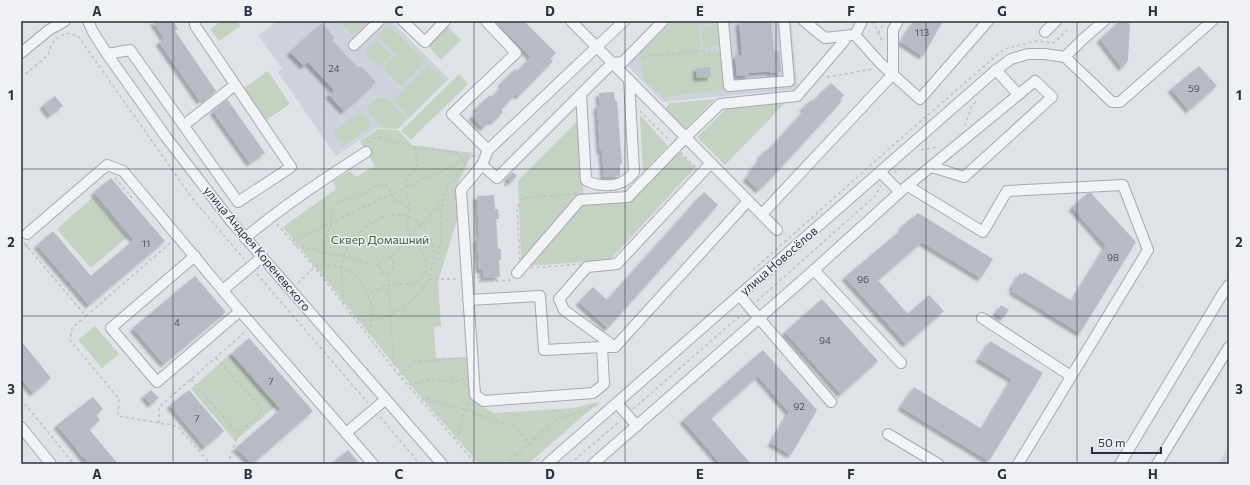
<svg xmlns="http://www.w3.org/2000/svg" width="1250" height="485" viewBox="0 0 1250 485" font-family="Commissioner,sans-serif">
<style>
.built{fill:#ced2da}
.green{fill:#c5d1c1}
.building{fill:#b7bcc4;filter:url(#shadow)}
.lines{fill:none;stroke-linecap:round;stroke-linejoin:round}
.minor-casing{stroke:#a5aab2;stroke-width:12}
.path{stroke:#bec0c6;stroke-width:1.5;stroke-dasharray:3 3;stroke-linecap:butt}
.minor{stroke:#f2f3f6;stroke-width:10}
.grid{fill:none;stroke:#29303e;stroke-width:1;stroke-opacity:0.55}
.labels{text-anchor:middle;stroke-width:3;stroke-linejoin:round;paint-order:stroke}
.number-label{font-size:10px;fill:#4c5360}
.park-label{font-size:12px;fill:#3d5937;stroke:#eff1f5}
.street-label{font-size:12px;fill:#29303e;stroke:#eff1f5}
.neatline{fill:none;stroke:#29303e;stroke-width:1.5}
.grid-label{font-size:13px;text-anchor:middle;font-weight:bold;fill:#29303e}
</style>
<defs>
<filter id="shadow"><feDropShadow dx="-3.5" dy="3.5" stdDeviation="1" flood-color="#0004"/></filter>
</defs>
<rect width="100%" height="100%" fill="#dfe3e8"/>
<g class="built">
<polygon points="277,21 391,21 449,79 398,129 377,128 336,156 278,72 282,68 258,35"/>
<polygon points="658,21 791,21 798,89 663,102 620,58"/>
<polygon points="1229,446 1229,464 1218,464"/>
</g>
<g class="green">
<polygon points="222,21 236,21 240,26 219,41 210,29"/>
<polygon points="339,21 368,21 353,35"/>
<polygon points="674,21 717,21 717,23 699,25 701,52 720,51 724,90 664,97 643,79 640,54"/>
<polygon points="389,25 425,61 401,86 383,68 396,55 377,36"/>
<polygon points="446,25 461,40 441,60 426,44"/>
<polygon points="719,25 721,46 703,48 701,27"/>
<polygon points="377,40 392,56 380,67 365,52"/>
<polygon points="429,64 445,80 409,116 393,100"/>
<polygon points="268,71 290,104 266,120 244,88"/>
<polygon points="459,74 468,84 411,140 401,131"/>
<polygon points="378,97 388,99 406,118 397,128 381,127 366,108"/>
<polygon points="715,99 685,129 665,108 670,103"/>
<polygon points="785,103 725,165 697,137 727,108"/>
<polygon points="362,111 372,126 343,146 333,131"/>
<polygon points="640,115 668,146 643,172"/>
<polygon points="579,119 584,202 630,199 677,151 695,168 610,260 528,266 521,260 518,181"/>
<polygon points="378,129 398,130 412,145 472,153 457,186 459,214 438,281 441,326 434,327 436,358 467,357 471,400 494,413 574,408 599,402 528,464 479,464 418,394 283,227 336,189 333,181 350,171 356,177 375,166 360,141"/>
<polygon points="93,197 127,237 91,268 57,229"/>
<polygon points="95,326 119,354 102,368 78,340"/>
<polygon points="230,354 276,406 235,441 191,389"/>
</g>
<g class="building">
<polygon points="153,21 173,21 178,29 175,31 216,91 205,100 204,98 200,101 159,42 164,38"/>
<polygon points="495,21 524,21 556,53 550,59 553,61 519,96 516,94 501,110 503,112 493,122 491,120 483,128 472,117 478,110 476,108 490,95 492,97 503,85 501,83 515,69 517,71 531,57"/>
<polygon points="742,21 771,22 774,51 779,51 781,72 770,73 770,71 749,73 749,75 737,76 735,55 742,55 739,22"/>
<polygon points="914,21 943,21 923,56 901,42"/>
<polygon points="1120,21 1127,21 1130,25 1128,61 1122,68 1100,39"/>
<polygon points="322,23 335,38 332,40 358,68 361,66 376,82 344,111 329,95 334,90 308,62 304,66 290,52"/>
<polygon points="1199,66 1217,86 1189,110 1171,89"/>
<polygon points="710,67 711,77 697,78 696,68"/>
<polygon points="831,83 844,95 840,100 842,101 763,187 762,186 759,190 746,178 752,171 751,170 762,157 760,156 767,149 768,150 805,110 803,108 811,100 813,101"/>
<polygon points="614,92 615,101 617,101 622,164 620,164 620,176 604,177 602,151 600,151 597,106 600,105 599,93"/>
<polygon points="55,96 63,106 50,115 43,105"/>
<polygon points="227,99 265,153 250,163 213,111"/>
<polygon points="513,172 517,176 511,182 507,178"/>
<polygon points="111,178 165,241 89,305 37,245 53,231 91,276 134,240 94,192"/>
<polygon points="704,192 718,205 608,328 579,302 593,287 607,300"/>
<polygon points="1088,193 1091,193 1136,242 1080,333 1012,291 1014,288 1012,287 1020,273 1022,275 1024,272 1072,301 1106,246 1072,207"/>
<polygon points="494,195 495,209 498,209 499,219 496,219 498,249 501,249 501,260 499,260 500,277 484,278 483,270 479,270 477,238 479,238 477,196"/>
<polygon points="918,213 993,259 981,278 922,242 878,280 908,314 929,295 944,311 906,344 845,277 901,230 903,225"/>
<polygon points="195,276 226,312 164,364 133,328"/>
<polygon points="822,299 878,361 841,394 785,332"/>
<polygon points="1001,305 1009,310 1003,318 996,313"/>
<polygon points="249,338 313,411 252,464 236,448 281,409 232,353"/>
<polygon points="21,341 51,378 33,393 21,378"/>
<polygon points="990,341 1043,373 989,461 901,407 914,387 982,429 1012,379 979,359"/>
<polygon points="763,350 817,410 791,455 771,443 789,412 758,376 711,418 751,464 721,464 683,420"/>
<polygon points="151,390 159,398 151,404 144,396"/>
<polygon points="189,390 224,431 205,447 170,405"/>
<polygon points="93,397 103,409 96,415 100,420 89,429 118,464 89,464 57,425"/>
<polygon points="348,450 360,464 331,464"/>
</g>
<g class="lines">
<g class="minor-casing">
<g id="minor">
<polyline points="88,21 93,32 107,54 166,137 230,220 442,464"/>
<polyline points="403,21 425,42 445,21"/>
<polyline points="486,21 516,53 452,114 488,150"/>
<polyline points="571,21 777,230"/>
<polyline points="723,21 729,86 789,81 784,21"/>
<polyline points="804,21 825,38 852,35"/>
<polyline points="1045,32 1056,21"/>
<polyline points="855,35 880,63 920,99 988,21"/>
<polyline points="855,35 862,21"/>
<polyline points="354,45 379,21"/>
<polyline points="21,53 49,30 65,21"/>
<polyline points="107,54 130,50 238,202 291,167 196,27 194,21"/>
<polyline points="1065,57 1083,39 1104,21"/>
<polyline points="996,70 1018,94"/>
<path d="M581,94L586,180C594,186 613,187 622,182C627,180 631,176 634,172L629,80"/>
<polyline points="184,125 235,85"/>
<polyline points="482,165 497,178 603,72 613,63 623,62 663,21"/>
<polyline points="880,172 900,192"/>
<polyline points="908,186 983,232 1007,191 1123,185 1148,250 1018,464"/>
<polyline points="762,214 893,74 893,30 898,21"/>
<polyline points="27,234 107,165 123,171 240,311 373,464"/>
<path d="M245,238C283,206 324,179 366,152"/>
<polyline points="195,256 111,328 157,382 240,311"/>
<polyline points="814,270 901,363"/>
<polyline points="517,273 580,200 628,197 686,137 720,104 797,96 844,41"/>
<polyline points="223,290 262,257"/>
<polyline points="740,296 831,402"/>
<polyline points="468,300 540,296 544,350 602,347 604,384 593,393 484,401 475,395 461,190 482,165 488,150 624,21"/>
<polyline points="982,318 1071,376"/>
<polyline points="608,347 615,347 748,201"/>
<polyline points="615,347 564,310 559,299 587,267 617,264 711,163"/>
<polyline points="617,403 637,426"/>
<polyline points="21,427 51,464"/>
<polyline points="346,433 385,400"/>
<polyline points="888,434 938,464"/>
<polyline points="547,464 996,70 1011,59 1028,54 1045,54 1065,57 1112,102 1120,102 1212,21"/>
<polyline points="593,464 814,270 900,192 1035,81 1052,97 964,177 932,167"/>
<polyline points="1120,464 1223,293 1229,285"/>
<polyline points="1157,464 1229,347"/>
</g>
</g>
<g class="path">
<polyline points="873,21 883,43"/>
<polyline points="878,33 885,21"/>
<polyline points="642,57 715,49"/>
<polyline points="827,77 873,69"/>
<polyline points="21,78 48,55 51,45 55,40 66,33 78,36 192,198 244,259"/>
<polyline points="640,111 670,141"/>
<polyline points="965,126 972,105 977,101"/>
<polyline points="369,143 375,138 379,137 414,147 457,153 468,166"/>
<polygon points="672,144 697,169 612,262 527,268 520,263 517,208 521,200 530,197 627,191"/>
<polyline points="921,150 939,147"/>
<polyline points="894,173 900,168"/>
<polyline points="115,178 132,198"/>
<polyline points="505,184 506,189"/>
<path d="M409,211C410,201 404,192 406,182C406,175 412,174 415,169C419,163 416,154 414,147"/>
<polyline points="277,224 315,268 394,369 476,464"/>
<polyline points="292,241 475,155"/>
<polyline points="24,243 86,316 170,243"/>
<polyline points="295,245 380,266 380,261 383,258 391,257 440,204 449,186 466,163"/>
<polyline points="26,247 30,243"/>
<polyline points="433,264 435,264 441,241 441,213 444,198"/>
<path d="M330,265C315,250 327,240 331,224C332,219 331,213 333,208L341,201L358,197L376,186L386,184L390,190L394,200C421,213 402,215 409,235C411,242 420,247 424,254C428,264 427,279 415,283C407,286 398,283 390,285C382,287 375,291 368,296"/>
<polyline points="380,266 381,272 388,274 394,369"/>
<polyline points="753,270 899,140 1004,49 1035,41 1054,43 1067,30"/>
<polyline points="257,274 368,403"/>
<polyline points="388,274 393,269 393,260 391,257"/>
<polyline points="477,277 480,277 480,282 511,280"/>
<polyline points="429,279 457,279"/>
<path d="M298,283C304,278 312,267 320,265C326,264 333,265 338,267C368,274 378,310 368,336"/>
<polyline points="757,301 875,196 881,185"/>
<path d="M344,304C341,285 339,262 349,244C353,238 358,234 364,229C386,210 414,207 429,237C434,246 435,257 432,266C428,282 422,293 408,303C393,314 374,325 355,318"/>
<polyline points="86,316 72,328 70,340 119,399 118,416 177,426 211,464"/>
<polyline points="216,358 261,408 258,416 238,434 228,464"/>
<polyline points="399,375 415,362 464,358"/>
<polyline points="191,379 238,434"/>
<polyline points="409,385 426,380 457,381 464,379"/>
<polyline points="21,399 74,464"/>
<polyline points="421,399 428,398 514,426 541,457"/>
<polyline points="633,409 742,314"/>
<polyline points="380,417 420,464"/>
<polyline points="159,423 159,407 245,332"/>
<polyline points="454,439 458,434 468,402"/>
<polyline points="506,464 554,421 600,404"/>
<polyline points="532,464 538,459"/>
<polyline points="570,464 620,421"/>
</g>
<use href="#minor" class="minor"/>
</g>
<path class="grid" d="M173,21V464M324,21V464M474,21V464M625,21V464M776,21V464M926,21V464M1077,21V464M21,169H1229M21,316H1229"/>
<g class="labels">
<g class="number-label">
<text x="922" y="36">113</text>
<text x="334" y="72">24</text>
<text x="1194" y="92">59</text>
<text x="146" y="247">11</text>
<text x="1113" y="261">98</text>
<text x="863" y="283">96</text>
<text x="177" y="326">4</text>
<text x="825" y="344">94</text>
<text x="271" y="385">7</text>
<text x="799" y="410">92</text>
<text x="197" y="422">7</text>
</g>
<g class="park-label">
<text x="380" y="244">Сквер Домашний</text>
</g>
<g class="street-label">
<text transform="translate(257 249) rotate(50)" y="4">улица Андрея Кореневского</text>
<text transform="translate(779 261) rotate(-41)" y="4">улица Новосёлов</text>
</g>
</g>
<rect width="1250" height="485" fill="none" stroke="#eff1f5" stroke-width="44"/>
<path d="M1092 447v6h69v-6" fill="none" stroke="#29303e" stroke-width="2"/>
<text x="1098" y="447" font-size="12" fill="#29303e" stroke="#eff1f5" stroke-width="3" paint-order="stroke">50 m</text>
<rect x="22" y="22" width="1206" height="441" class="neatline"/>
<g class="grid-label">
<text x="97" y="16">A</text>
<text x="248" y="16">B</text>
<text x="399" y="16">C</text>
<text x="550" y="16">D</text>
<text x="700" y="16">E</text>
<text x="851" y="16">F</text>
<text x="1002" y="16">G</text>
<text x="1153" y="16">H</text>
<text x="11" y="100">1</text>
<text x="1239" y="100">1</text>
<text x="11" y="247">2</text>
<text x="1239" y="247">2</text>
<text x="11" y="394">3</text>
<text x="1239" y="394">3</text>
<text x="97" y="479">A</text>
<text x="248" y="479">B</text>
<text x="399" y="479">C</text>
<text x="550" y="479">D</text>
<text x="700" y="479">E</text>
<text x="851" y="479">F</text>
<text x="1002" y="479">G</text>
<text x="1153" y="479">H</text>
</g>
</svg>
